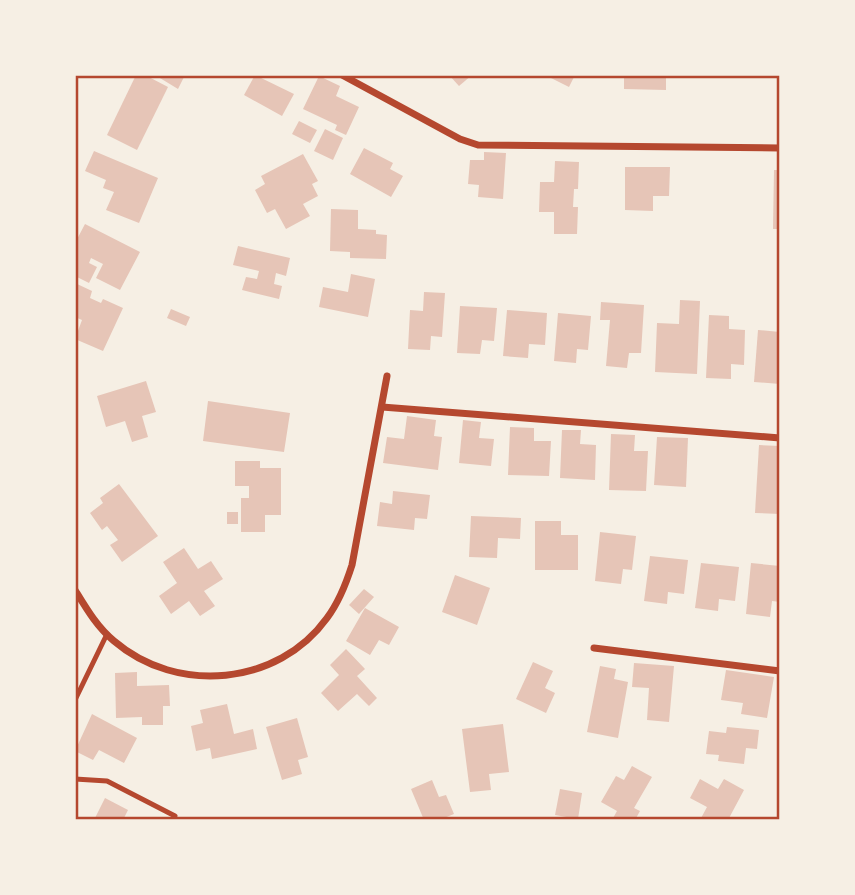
<svg xmlns="http://www.w3.org/2000/svg" width="855" height="895" viewBox="0 0 855 895" font-family="Overpass,sans-serif">
<style>
.building{fill:#e6c5b7}
.lines{fill:none;stroke-linecap:round;stroke-linejoin:round}
.service{stroke:#b5482f;stroke-width:5}
.minor{stroke:#b5482f;stroke-width:7}
.neatline{fill:none;stroke:#b5482f;stroke-width:2.5}
</style>
<rect width="100%" height="100%" fill="#f6efe4"/>
<g class="building">
<polygon points="136,75 145,75 168,87 137,150 107,135"/>
<polygon points="155,75 185,75 178,89"/>
<polygon points="255,75 294,94 282,116 244,95"/>
<polygon points="449,75 472,75 459,86"/>
<polygon points="545,75 575,75 569,87"/>
<polygon points="624,75 666,75 666,90 624,89"/>
<polygon points="319,76 340,86 336,96 359,107 346,135 335,130 337,125 303,109"/>
<polygon points="299,121 317,130 310,143 292,134"/>
<polygon points="325,129 343,138 333,160 314,151"/>
<polygon points="364,148 393,163 390,169 403,176 391,197 350,174"/>
<polygon points="94,151 158,178 139,223 106,210 114,192 103,188 106,180 85,171"/>
<polygon points="484,152 506,153 503,199 478,197 479,185 468,184 470,160 484,160"/>
<polygon points="303,154 318,181 312,184 318,196 303,204 310,216 286,229 275,209 267,213 255,190 265,184 261,176"/>
<polygon points="555,161 579,162 578,189 574,189 573,207 578,207 577,234 554,234 554,212 539,212 540,182 554,182"/>
<polygon points="625,167 670,167 669,196 653,196 653,211 625,210"/>
<polygon points="774,170 780,170 780,229 773,229"/>
<polygon points="331,209 358,210 358,229 376,230 376,234 387,235 386,259 350,258 350,252 330,251"/>
<polygon points="85,224 140,252 120,290 96,278 103,264 91,258 89,263 97,267 89,283 75,276 75,243"/>
<polygon points="238,246 290,258 286,276 276,273 274,284 282,286 279,299 242,290 246,277 257,279 259,271 233,265"/>
<polygon points="351,274 375,279 368,317 319,307 323,287 348,292"/>
<polygon points="75,283 92,291 90,298 101,303 103,299 123,308 103,351 75,339 82,320 75,317"/>
<polygon points="424,292 445,293 442,337 431,336 430,350 408,349 410,310 423,311"/>
<polygon points="680,300 700,301 697,374 655,372 657,323 679,324"/>
<polygon points="601,302 644,305 641,353 629,353 627,368 606,366 610,320 600,320"/>
<polygon points="460,306 497,308 494,341 482,340 480,354 457,353"/>
<polygon points="171,309 190,317 186,326 167,318"/>
<polygon points="507,310 547,313 545,345 529,344 528,358 503,356"/>
<polygon points="558,313 591,316 588,350 577,349 576,363 554,361"/>
<polygon points="709,315 729,316 729,329 745,330 744,365 731,364 731,379 706,378"/>
<polygon points="758,330 780,332 780,384 754,382"/>
<polygon points="146,381 156,412 142,416 148,437 132,442 125,421 106,427 97,396"/>
<polygon points="208,401 290,413 284,452 203,441"/>
<polygon points="407,416 436,420 434,436 442,437 438,470 383,463 387,437 404,439"/>
<polygon points="463,420 481,422 479,438 494,439 491,466 459,463"/>
<polygon points="510,427 534,428 534,441 551,441 549,476 508,475"/>
<polygon points="562,430 581,430 580,444 596,445 595,480 560,478"/>
<polygon points="611,434 635,435 634,451 648,451 646,491 609,490"/>
<polygon points="657,437 688,438 686,487 654,485"/>
<polygon points="759,445 780,446 780,514 755,513"/>
<polygon points="235,461 260,461 260,468 281,468 281,515 265,515 265,532 241,532 241,498 249,498 249,486 235,486"/>
<polygon points="119,484 158,536 122,562 110,545 118,540 107,526 102,530 90,513 103,503 100,498"/>
<polygon points="393,491 430,495 427,519 415,518 414,530 377,526 380,502 392,504"/>
<rect x="227" y="512" width="11" height="12"/>
<polygon points="471,516 521,518 520,539 498,538 497,558 469,557"/>
<polygon points="535,521 561,521 561,535 578,535 578,570 535,570"/>
<polygon points="600,532 636,536 632,570 623,569 621,584 595,581"/>
<polygon points="184,548 198,569 211,561 223,579 204,591 215,606 200,616 189,601 171,614 159,596 177,583 163,562"/>
<polygon points="650,556 688,560 684,594 668,592 667,604 644,601"/>
<polygon points="701,563 739,567 735,601 719,599 718,611 695,608"/>
<polygon points="751,563 780,566 780,602 772,601 770,617 746,614"/>
<polygon points="455,575 490,588 477,625 442,612"/>
<polygon points="364,589 374,597 359,614 349,605"/>
<polygon points="365,608 399,627 389,645 379,640 370,655 346,641"/>
<polygon points="346,649 365,669 357,676 377,698 369,706 357,694 338,711 321,693 339,675 330,665"/>
<polygon points="533,662 553,671 545,688 555,693 546,713 516,699"/>
<polygon points="634,663 674,666 669,722 647,720 649,688 632,687"/>
<polygon points="600,666 616,669 614,679 628,682 618,738 587,732"/>
<polygon points="726,670 774,677 767,718 741,714 743,703 721,700"/>
<polygon points="137,672 137,686 169,685 170,706 163,706 163,725 142,725 142,717 116,718 115,673"/>
<polygon points="227,704 234,734 253,729 257,749 212,759 210,748 196,751 191,726 203,723 200,710"/>
<polygon points="92,714 137,738 124,763 99,750 93,760 75,751"/>
<polygon points="297,718 308,757 298,760 302,774 282,780 266,727"/>
<polygon points="503,724 509,772 489,774 491,790 470,792 462,729"/>
<polygon points="727,727 759,730 757,749 746,748 744,764 718,761 719,755 706,754 709,731 726,733"/>
<polygon points="632,766 652,777 634,808 640,811 635,820 612,820 617,811 601,802 616,776 624,780"/>
<polygon points="700,779 718,789 724,779 744,790 728,820 700,820 707,807 690,798"/>
<polygon points="432,780 439,797 446,795 454,814 439,820 424,820 411,789"/>
<polygon points="560,789 582,793 578,819 555,815"/>
<polygon points="105,798 128,810 123,820 94,820"/>
</g>
<g class="lines">
<g class="service">
<polyline points="75,700 107,634"/>
<polyline points="75,779 107,781 175,816"/>
</g>
<g class="minor">
<polyline points="342,75 460,139 478,145 780,148"/>
<polyline points="382,407 780,438"/>
<path d="M75,590C86,608 97,627 114,641C177,695 278,686 327,618C339,602 346,584 352,565L387,376"/>
<polyline points="594,648 780,671"/>
</g>
</g>
<rect width="855" height="895" fill="none" stroke="#f6efe4" stroke-width="154"/>
<rect x="77" y="77" width="701" height="741" class="neatline"/>
</svg>
